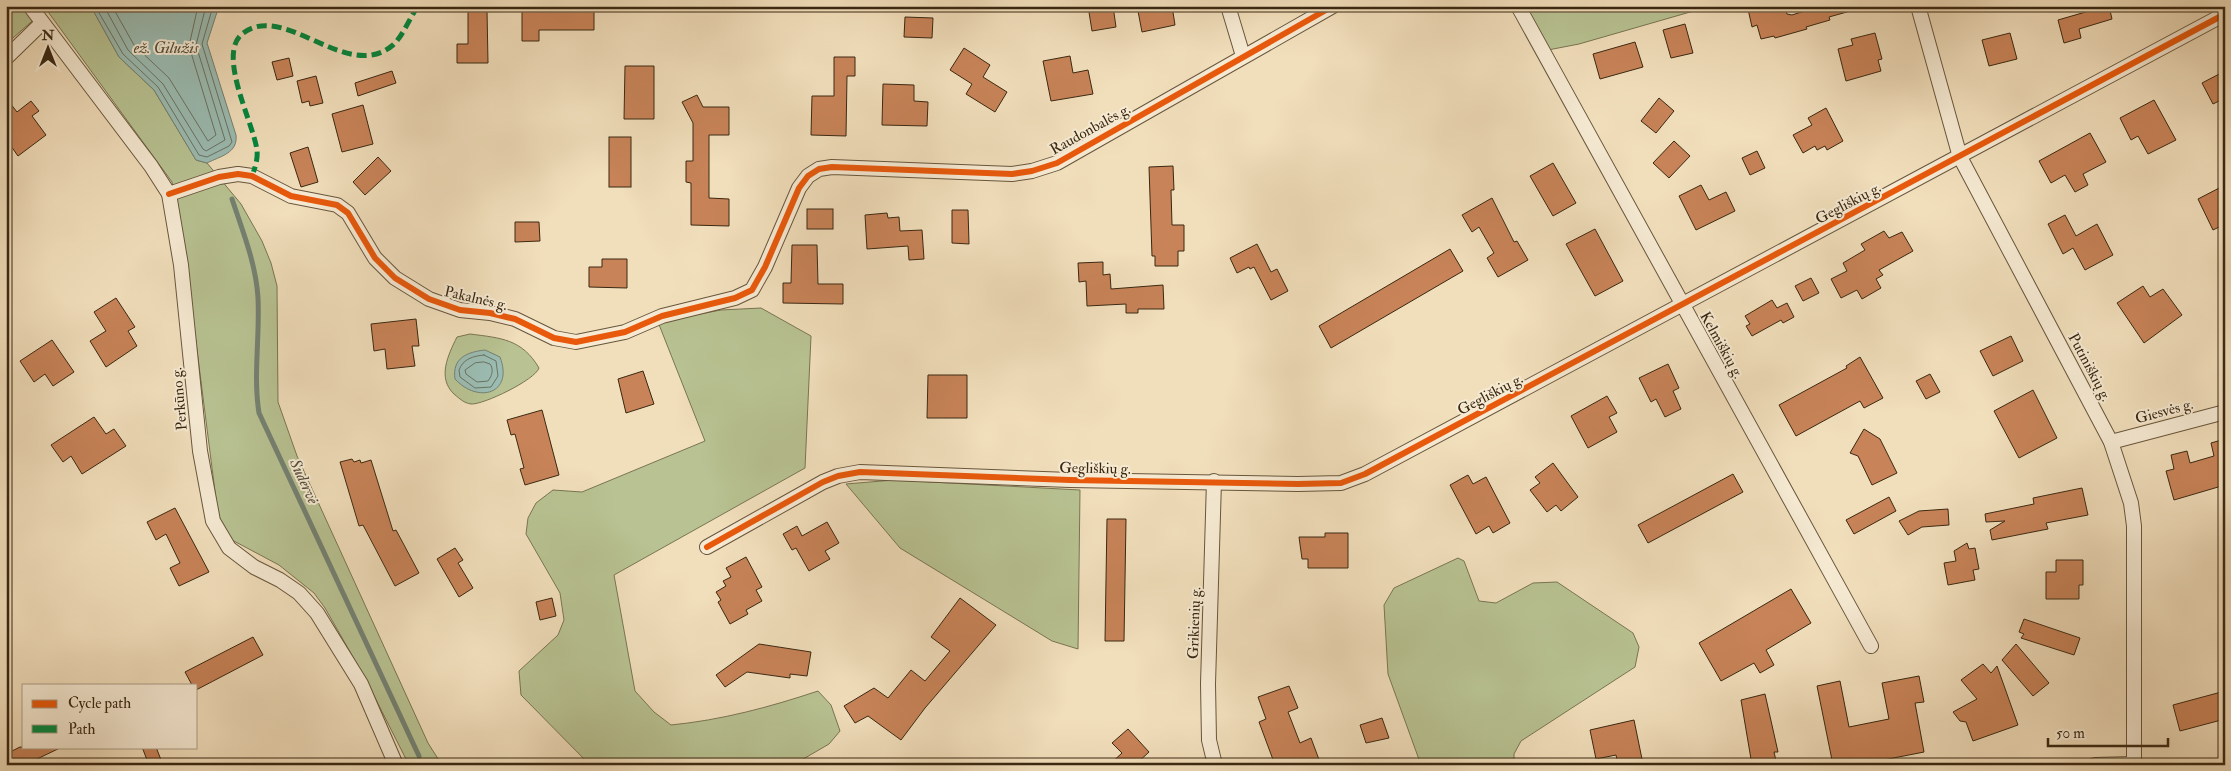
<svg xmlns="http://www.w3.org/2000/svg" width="2231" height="771" viewBox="0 0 2231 771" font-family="'IM FELL Double Pica',serif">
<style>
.green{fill:#b8c292;stroke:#797552}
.water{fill:#9bbcb2;stroke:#748172}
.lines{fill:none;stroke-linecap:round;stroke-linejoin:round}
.shore{stroke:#6a7262;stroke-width:1}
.stream{stroke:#748172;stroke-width:5}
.building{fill:#c88358;stroke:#3a2812}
.street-casing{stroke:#68563c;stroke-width:16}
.street{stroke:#f6ead3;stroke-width:14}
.quiet{stroke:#00873e;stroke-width:5;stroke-dasharray:10 5;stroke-linecap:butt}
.cycleway-casing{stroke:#f6ead3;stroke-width:9}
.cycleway{stroke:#e8590c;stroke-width:6}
.labels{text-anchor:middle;stroke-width:4;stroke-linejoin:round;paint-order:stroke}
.street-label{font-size:15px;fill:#3a2812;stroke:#f6ead3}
.water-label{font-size:16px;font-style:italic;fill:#524d3a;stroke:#f6ead3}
</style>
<rect width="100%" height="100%" fill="#f1debb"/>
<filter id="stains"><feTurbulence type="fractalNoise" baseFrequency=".004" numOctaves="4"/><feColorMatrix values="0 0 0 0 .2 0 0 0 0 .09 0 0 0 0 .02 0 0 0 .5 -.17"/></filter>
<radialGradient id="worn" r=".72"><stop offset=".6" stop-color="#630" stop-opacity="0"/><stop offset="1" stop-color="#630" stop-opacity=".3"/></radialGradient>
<g class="green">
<polygon points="6,6 88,6 94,12 119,57 154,90 196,160 207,163 241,204 262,241 271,263 277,286 278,402 297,456 428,743 442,765 409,765 365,678 325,608 314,593 279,565 232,540 218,515 181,224 172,182 46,9 6,44"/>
<polygon points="1525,6 1711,6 1579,44 1548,50"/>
<path d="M761,308L811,336L805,468L614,575L635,691L654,712L671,725C722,720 770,707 818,691L831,705L840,731L829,744L793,765H590L521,695L519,671L558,635L564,620L560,593L526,534L528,518L536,503L553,490L582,492L705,441L658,322L721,310Z"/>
<path d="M470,334C501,338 522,339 539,368C535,380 483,405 471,404C464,403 460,399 454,394C437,378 448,355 457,337Z"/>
<polygon points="894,480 1080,490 1078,649 1052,641 900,548 846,484"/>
<polygon points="1458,558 1464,561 1479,601 1496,603 1533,583 1557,582 1633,633 1639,647 1635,667 1521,741 1514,754 1514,765 1421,765 1388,674 1384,605 1394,588"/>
</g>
<g class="water">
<path d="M88,6H219L207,43L236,135C238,153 221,156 207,163L196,160L154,90L119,57L94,12Z"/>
<path d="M485,350L500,357C514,394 478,404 455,379C452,358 467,352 485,350Z"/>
</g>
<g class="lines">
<g class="shore">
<polyline points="95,6 123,54 158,87 199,155 207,157 229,146 232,142 202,44 213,6"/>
<polyline points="104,6 128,50 163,84 203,149 206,151 225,140 196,45 206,6"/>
<polyline points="112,6 134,45 169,78 208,141 216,135 189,46 198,6"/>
<path d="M484,355L496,361L498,376L491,387L475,388L460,377L459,370C463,359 473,356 484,355Z"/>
<path d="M484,362L490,364C494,369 492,376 488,381L477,382L466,374L465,370L475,363Z"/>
</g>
<path class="stream" d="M232,199C243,232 256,264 258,298C260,337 253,375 259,413L419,756"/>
</g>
<g class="building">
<polygon points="522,6 539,6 539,9 589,6 589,9 594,9 594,30 539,30 539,41 522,41"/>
<polygon points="1088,6 1113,6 1116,27 1092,31"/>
<polygon points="1137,6 1172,6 1175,25 1142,32"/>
<polygon points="1758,6 1784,6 1787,14 1792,15 1820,6 1853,6 1854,10 1829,17 1830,20 1806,27 1807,29 1775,38 1774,36 1761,39 1757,25 1752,27 1748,9"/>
<polygon points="2087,6 2109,6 2112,19 2079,29 2081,38 2064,43 2058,20 2089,11"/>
<polygon points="468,10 487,10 488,63 457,63 457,44 468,44"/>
<polygon points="905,17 933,18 932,38 904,37"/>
<polygon points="1685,24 1693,53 1671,58 1663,30"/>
<polygon points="1875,33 1882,59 1878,60 1881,71 1846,81 1838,49 1853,45 1851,39"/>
<polygon points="2010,33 2017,59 1989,66 1982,40"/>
<polygon points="1635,42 1643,67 1600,79 1593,54"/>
<polygon points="964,48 990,65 983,77 1007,92 995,112 966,94 972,84 950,70"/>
<polygon points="1070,56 1073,73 1088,70 1093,94 1051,101 1043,61"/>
<polygon points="834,57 855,57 855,76 847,76 846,136 811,135 812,96 834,96"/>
<polygon points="289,58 293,76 277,80 272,62"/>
<polygon points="625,66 654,66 654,119 624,119"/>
<polygon points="392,71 396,83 358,96 355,83"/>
<polygon points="2225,71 2225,98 2213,104 2202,83"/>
<polygon points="316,76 323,103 310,106 309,101 302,103 297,81"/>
<polygon points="883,84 914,85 914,101 928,102 927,126 882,125"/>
<polygon points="697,95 703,107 729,107 729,135 709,135 709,198 729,199 729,226 691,225 691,183 686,182 686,161 693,161 693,123 682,102"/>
<polygon points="6,98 17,112 31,101 39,111 32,116 46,135 18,156 6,139"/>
<polygon points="1659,98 1674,111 1656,133 1641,121"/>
<polygon points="2154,100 2176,140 2148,154 2138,136 2131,140 2120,118"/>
<polygon points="363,105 373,144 342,152 332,114"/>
<polygon points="1826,108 1843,141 1827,150 1825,146 1817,150 1815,146 1803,153 1793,135 1812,125 1808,118"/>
<polygon points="2090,133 2106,162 2083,174 2088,185 2075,192 2065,175 2051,183 2039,161"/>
<rect x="609" y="137" width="22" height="50"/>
<polygon points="1674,141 1690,156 1669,178 1653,163"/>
<polygon points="308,147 318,182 301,187 290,153"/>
<polygon points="1757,151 1765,168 1750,175 1742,158"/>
<polygon points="378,157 391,171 365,195 353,182"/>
<polygon points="1553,163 1576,203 1553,216 1530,176"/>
<polygon points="1173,166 1174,190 1171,190 1172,225 1184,225 1184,251 1178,251 1178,266 1155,266 1155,256 1152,256 1149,167"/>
<polygon points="1701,185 1709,200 1726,192 1735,211 1696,230 1679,196"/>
<polygon points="2225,185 2225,224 2213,230 2198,199"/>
<polygon points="1492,198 1514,242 1517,241 1528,260 1498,277 1487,258 1494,253 1479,227 1472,232 1462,215"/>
<rect x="807" y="209" width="26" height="20"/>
<polygon points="952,210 968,210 969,244 952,243"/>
<polygon points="887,213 888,218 899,217 900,231 922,230 924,259 909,260 908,246 867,249 865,215"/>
<polygon points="2065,215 2076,236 2097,224 2113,255 2085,270 2073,248 2063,254 2048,224"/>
<polygon points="515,222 539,222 540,241 515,242"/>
<polygon points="1595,229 1623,281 1595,296 1566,244"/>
<polygon points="1884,231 1889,238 1902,232 1913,251 1879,270 1883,275 1876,279 1881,288 1862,299 1857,290 1841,298 1831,279 1847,271 1843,263 1865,250 1861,244"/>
<polygon points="1257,244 1271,272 1277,269 1288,291 1271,300 1254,267 1250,269 1249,267 1237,273 1230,258"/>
<polygon points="792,245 817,245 818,284 843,284 843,304 783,303 783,283 791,283"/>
<polygon points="1450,249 1463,271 1331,348 1319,326"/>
<polygon points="602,259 627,259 627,288 589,287 589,267 602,267"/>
<polygon points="1103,262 1103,275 1110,274 1111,289 1163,285 1164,309 1138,309 1138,313 1126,313 1126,304 1087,306 1086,281 1079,282 1078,263"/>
<polygon points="1811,278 1819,293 1803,301 1795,286"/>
<polygon points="2143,286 2150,297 2163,289 2182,315 2144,343 2117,303"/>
<polygon points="116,298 135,327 128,331 137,346 106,367 90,341 106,331 94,312"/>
<polygon points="1772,300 1777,308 1787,303 1794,317 1783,323 1781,320 1752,336 1746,326 1750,324 1745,316"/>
<polygon points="416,319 419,346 412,346 415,366 387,369 385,349 374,351 371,324"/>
<polygon points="2011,336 2023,361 1993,376 1980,351"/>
<polygon points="52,340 74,372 53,386 45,374 34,382 20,361"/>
<polygon points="1860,357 1883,398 1864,408 1860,401 1796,436 1779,405 1847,368 1846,366"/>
<polygon points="1668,364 1679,388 1673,391 1681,409 1665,417 1656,399 1651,402 1639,378"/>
<polygon points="643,371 654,404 626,413 618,379"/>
<polygon points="1930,374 1940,392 1926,399 1916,381"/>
<polygon points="928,375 967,375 967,418 927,418"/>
<polygon points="2033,390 2057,438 2019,458 1994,411"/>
<polygon points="1607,396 1617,413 1609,417 1617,432 1588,448 1571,416"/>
<polygon points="542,410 559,475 525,485 520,469 524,468 515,434 511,435 507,420"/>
<polygon points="94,417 106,434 114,429 126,446 82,474 71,456 63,462 51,445"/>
<polygon points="1864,429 1880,439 1897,473 1872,485 1858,456 1850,453"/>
<polygon points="2225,439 2225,485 2174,500 2166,471 2174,469 2171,455 2187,451 2190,463 2214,456 2211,443"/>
<polygon points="352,459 354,462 360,460 361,463 371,460 393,531 396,530 419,573 395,586 363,525 359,526 340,462"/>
<polygon points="1553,463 1578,497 1561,511 1556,505 1547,512 1530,490 1540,483 1535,477"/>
<polygon points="1733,474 1743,492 1648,543 1638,525"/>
<polygon points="1468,475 1473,484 1486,477 1510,523 1493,533 1489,526 1476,534 1450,485"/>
<polygon points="2082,488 2088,515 2046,523 2048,529 1992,540 1990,530 2005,521 1986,522 1985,514 2034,504 2033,498"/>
<polygon points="1889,497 1896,511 1854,534 1846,520"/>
<polygon points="175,508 209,572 179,586 170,568 180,563 166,534 156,540 147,522"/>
<polygon points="1948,509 1949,525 1922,527 1908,535 1899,521 1919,511"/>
<polygon points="1107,519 1126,519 1124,641 1105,641"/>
<polygon points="827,522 839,543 825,551 830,559 809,571 796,548 792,550 783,534 797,526 802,536"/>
<polygon points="1325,533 1348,533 1348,568 1308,568 1308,559 1302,559 1299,537 1325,537"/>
<polygon points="1967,543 1969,549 1975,548 1979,569 1973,570 1975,580 1948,585 1944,563 1956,561 1954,551"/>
<polygon points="455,548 463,560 458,563 473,588 459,597 437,559"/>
<polygon points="746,557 762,587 756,590 762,601 746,610 748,614 730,624 718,602 721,600 716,592 726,586 723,581 731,577 726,568"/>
<polygon points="2056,560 2083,560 2083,585 2079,585 2079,599 2046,599 2046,572 2056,572"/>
<polygon points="1791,589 1811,623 1766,650 1774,665 1760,673 1754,663 1721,681 1699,643"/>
<polygon points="552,598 556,616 540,620 536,602"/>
<polygon points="960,598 996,625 925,708 901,740 868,716 855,723 844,706 874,688 888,698 911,670 925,681 950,651 931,637"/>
<polygon points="2024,619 2080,638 2074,655 2021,638 2024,634 2019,632"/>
<polygon points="253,637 263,655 196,690 196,685 192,685 185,672"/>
<polygon points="759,644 811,652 807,676 790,674 790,678 747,672 725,687 716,675"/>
<polygon points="2016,644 2049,683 2033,696 2002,660"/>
<polygon points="1983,664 1991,673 1997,666 2018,725 1973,741 1966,722 1960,721 1953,712 1977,699 1961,680"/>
<polygon points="1919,676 1924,702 1915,703 1924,752 1858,765 1833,765 1817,686 1840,681 1849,727 1889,719 1882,683"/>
<polygon points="1289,686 1298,708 1288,712 1300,743 1311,738 1321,765 1275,765 1259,722 1266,719 1258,697"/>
<polygon points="2225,691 2225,719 2180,731 2173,705"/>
<polygon points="1765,694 1778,752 1774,752 1777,765 1752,765 1741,700"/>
<polygon points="1382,718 1389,738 1366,743 1360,725"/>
<polygon points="1634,720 1642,759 1618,764 1616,755 1596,759 1590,730"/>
<polygon points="1128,729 1149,752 1135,765 1109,765 1122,753 1112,743"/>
<polygon points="20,747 62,747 37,759 39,765 6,765 6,754"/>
<polygon points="142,747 156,747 163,765 149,765"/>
</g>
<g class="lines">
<g class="street-casing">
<g id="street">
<polyline points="30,6 151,166 169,194 181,265 200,451 213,521 229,548 254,567 280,580 299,593 317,613 361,684 396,765"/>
<polyline points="1228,6 1243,56"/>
<polyline points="1518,6 1871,646"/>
<polyline points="1918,6 1960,157 2111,442 2131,503 2134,526 2134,765"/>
<polyline points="6,58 42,23"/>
<polyline points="169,194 219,177 238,174 252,176 291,196 337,205 348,213 375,258 395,278 429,299 460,310 490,313 515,319 554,338 576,342 625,332 662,316 735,298 752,290 765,267 799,188 808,176 819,169 832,167 1012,174 1032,171 1057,163 1333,6"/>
<polyline points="2111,442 2225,412"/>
<polyline points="1214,481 1208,684 1209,740 1215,765"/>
<polyline points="707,547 823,482 838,476 860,472 1070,480 1298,484 1341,483 1365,474 2225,14"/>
<polyline points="2095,765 2134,764"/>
</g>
</g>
<use href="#street" class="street"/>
<path class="quiet" d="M252,176C255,168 258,159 257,150C253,122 217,55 242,34C284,0 347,84 393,45C403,36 410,17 418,6"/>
<g class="cycleway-casing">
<g id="cycleway">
<polyline points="169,194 219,177 238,174 252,176 291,196 337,205 348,213 375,258 395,278 429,299 460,310 490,313 515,319 554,338 576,342 625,332 662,316 735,298 752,290 765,267 799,188 808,176 819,169 832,167 1012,174 1032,171 1057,163 1333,6"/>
<polyline points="707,547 823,482 838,476 860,472 1070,480 1298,484 1341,483 1365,474 2225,14"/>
</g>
</g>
<use href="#cycleway" class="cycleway"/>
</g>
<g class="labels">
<g class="street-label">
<text transform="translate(1090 129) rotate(-29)" y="5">Raudonbalės g.</text>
<text transform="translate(1848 203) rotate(-28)" y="5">Gegliškių g.</text>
<text transform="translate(476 298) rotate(13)" y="5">Pakalnės g.</text>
<text transform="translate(1722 345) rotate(61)" y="5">Kelmiškių g.</text>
<text transform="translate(2090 367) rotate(62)" y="5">Putiniškių g.</text>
<text transform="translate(1490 394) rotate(-28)" y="5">Gegliškių g.</text>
<text transform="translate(179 399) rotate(-95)" y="5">Perkūno g.</text>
<text transform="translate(2164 411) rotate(-15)" y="5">Giesvės g.</text>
<text transform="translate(1095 468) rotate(1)" y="5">Gegliškių g.</text>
<text transform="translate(1194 623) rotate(-88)" y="5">Grikienių g.</text>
</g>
<g class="water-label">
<text x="166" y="53">ež. Gilužis</text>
<text transform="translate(305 481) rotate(65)" y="6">Sudervė</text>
</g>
</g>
<rect width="2231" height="771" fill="none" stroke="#f1debb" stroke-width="25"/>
<rect x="8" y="8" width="2216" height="756" fill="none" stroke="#3a2812" stroke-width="2.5"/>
<rect x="12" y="12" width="2206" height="746" fill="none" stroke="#3a2812"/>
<rect x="22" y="684" width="175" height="65" fill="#f6ead3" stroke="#ab9c86"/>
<rect x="32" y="700" width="25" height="8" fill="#e8590c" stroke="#ab9c86"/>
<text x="68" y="708" font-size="15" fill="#3a2812">Cycle path</text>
<rect x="32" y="725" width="25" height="8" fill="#00873e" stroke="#ab9c86"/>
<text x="68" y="734" font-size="15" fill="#3a2812">Path</text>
<g transform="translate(48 48)" stroke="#f6ead3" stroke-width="4" paint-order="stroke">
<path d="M0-4L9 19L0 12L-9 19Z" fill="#3a2812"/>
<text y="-8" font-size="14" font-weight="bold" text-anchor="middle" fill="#3a2812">N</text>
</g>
<path d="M2048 738v8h120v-8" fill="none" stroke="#3a2812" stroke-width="2.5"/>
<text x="2056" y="738" font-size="15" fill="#3a2812" stroke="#f6ead3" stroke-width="4" paint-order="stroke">50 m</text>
<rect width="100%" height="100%" filter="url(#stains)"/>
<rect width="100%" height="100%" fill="url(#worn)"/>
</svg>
